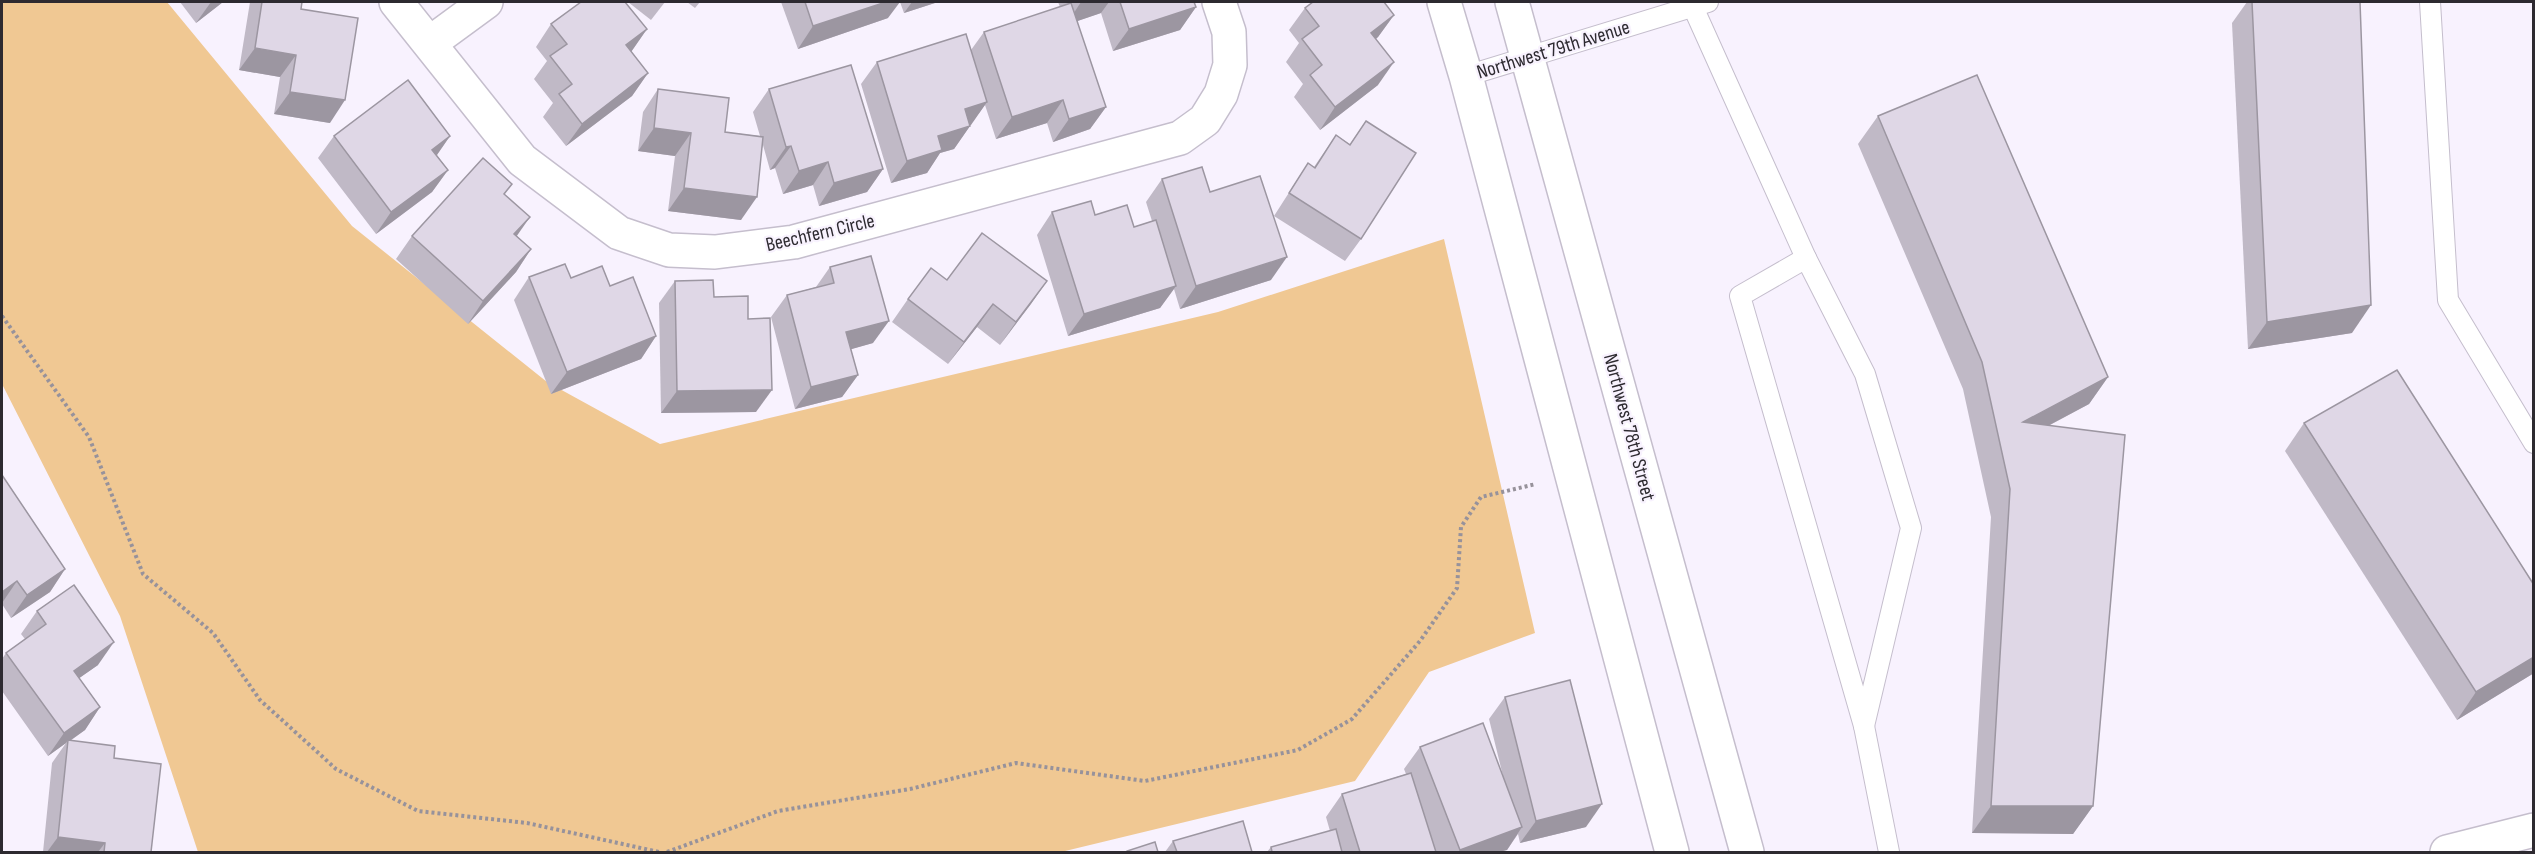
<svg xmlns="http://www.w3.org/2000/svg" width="2535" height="854" viewBox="0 0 2535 854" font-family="'Sofia Sans Condensed',sans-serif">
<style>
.green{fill:#f0c893}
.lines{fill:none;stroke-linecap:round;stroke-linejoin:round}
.lane-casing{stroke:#c5becd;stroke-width:22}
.street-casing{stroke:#c5becd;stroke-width:36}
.secondary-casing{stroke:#c5becd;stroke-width:36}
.path{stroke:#97929b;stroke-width:4;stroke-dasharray:3 3;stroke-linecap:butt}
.lane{stroke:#fff;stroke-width:20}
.street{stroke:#fff;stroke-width:33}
.secondary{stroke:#fff;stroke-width:33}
.wall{fill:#c0b9c6}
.shaded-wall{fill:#9c96a1}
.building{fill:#dfd7e6;stroke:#9c96a1;stroke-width:1.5}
.labels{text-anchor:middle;stroke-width:4.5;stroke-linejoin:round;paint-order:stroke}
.street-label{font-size:20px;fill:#2d2a30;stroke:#f8f2fe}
</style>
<rect width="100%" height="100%" fill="#f8f2fe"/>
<polygon class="green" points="2,2 167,2 352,226 547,382 660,444 1218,312 1444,239 1535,633 1429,672 1355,781 1061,852 198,852 120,616 2,384"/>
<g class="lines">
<g class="lane-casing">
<g id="lane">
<polyline points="2430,2 2448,300 2534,443"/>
<polyline points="1693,7 1806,258 1865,374 1911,528 1864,726"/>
<polyline points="1466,76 1708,2"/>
<polyline points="1806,258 1740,296 1864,726 1889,852"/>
</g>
</g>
<g class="street-casing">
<g id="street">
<polyline points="396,2 522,160 619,233 669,250 715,252 794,242 1180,138 1205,120 1221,94 1230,65 1229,32 1219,2"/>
<polyline points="430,43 486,2"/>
</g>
</g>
<g class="secondary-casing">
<g id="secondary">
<polyline points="1444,2 1466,76 1672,852"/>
<polyline points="1512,2 1747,852"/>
<polyline points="2447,852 2534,830"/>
</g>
</g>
<g class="path">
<polyline points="2,316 89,437 143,574 213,633 260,700 336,769 418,811 527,823 659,852"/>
<polyline points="667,852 778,811 910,789 1016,763 1145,781 1298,750 1352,719 1420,641 1457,588 1461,527 1481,497 1536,484"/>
</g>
<use href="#lane" class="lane"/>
<use href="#street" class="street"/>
<use href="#secondary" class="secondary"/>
</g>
<g class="wall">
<polygon points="180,2 223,2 196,23"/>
<polygon points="250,2 302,2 301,9 330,123 274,114 280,77 239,70"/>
<polygon points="628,2 665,2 651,20"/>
<polygon points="687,2 700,2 695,8"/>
<polygon points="781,2 886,2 888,18 798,49"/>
<polygon points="900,2 938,2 904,13"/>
<polygon points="1058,2 1194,2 1196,7 1180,30 1113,51 1101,13 1077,21 1106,107 1090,129 1053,142 1047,123 996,139 985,105 970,125 970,126 954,149 940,153 927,173 891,183 861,84 877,62 971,50 984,32 1060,7"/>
<polygon points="2247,2 2360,2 2352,333 2248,349 2232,23"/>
<polygon points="1305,8 1394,15 1378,37 1376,39 1378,85 1320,130 1294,97 1303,84 1286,62 1299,43 1289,30"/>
<polygon points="551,24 647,29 631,52 648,73 632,96 566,146 543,117 553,103 534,79 547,61 536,47"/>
<polygon points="658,89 725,132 760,136 753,112 769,89 883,169 867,192 819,206 813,185 783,194 775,168 770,170 763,145 741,220 668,211 675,156 638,151 643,112"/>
<polygon points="1878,116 2108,377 2089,404 2050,425 2093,806 2073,834 1972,833 1991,517 1963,389 1858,144"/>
<polygon points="1366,121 1361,239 1345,261 1274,216 1308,163 1314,167 1336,135 1350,144"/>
<polygon points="334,136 450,136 437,155 448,170 432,192 376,234 318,158"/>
<polygon points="1162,179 1210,192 1271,280 1180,309 1174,289 1160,308 1068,336 1037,235 1052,212 1095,215 1134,227 1152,221 1146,202"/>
<polygon points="505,195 517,236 531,249 516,272 468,324 396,259 412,236"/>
<polygon points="830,267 873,343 851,349 858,375 842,397 795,409 771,317 787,295 816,287"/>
<polygon points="529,277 571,278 610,286 656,336 641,359 551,394 514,300"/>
<polygon points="947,280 1047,281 1000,345 977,327 948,364 892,322 908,299"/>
<polygon points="675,281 714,297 748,319 756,412 661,413 659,303"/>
<polygon points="2304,423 2534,585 2534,673 2457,720 2285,451"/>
<polygon points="2,475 65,569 50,592 11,618 2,604"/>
<polygon points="37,611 98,665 79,678 100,707 85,730 70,741 114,758 151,852 43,852 52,763 66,743 48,756 2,691 2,659 6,653 25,639 21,634"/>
<polygon points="1505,697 1586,827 1520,843 1518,834 1507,850 1499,852 1267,852 1271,847 1330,831 1326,817 1342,794 1406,774 1404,769 1420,747 1503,776 1489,719"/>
<polygon points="1173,841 1252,852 1165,852"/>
</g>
<g class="shaded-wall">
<polygon points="211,2 223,2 196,23"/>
<polygon points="886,2 900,2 888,18 798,49 813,26"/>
<polygon points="912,2 938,2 904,13"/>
<polygon points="1081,2 1109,2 1101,13 1066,25"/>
<polygon points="1196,7 1180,30 1113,51 1129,29"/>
<polygon points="1394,15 1378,37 1355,56 1371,33"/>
<polygon points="647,29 631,52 626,45"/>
<polygon points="255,48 296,55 280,77 239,70"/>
<polygon points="1394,62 1378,85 1320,130 1335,107"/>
<polygon points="648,73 632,96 566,146 582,124"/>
<polygon points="290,92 345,100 330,123 274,114"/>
<polygon points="1063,100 1047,123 996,139 1012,117"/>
<polygon points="987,102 971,125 949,131 965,109"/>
<polygon points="1106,107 1090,129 1053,142 1069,119"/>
<polygon points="970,126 954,149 940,153 927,173 891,183 907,161 938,136"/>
<polygon points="654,128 691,133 675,156 638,151"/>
<polygon points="450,136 434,159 432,150"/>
<polygon points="791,146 775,168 770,170 786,147"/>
<polygon points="828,162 813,185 783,194 799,171"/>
<polygon points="883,169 867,192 819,206 834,183"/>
<polygon points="448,170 432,192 376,234 391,212"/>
<polygon points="684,188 757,197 741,220 668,211"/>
<polygon points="530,217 514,240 514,234"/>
<polygon points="531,249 516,272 468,324 483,301"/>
<polygon points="1287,257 1271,280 1180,309 1196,286"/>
<polygon points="1047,281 1031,304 1000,345 1016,322"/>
<polygon points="1176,286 1160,308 1068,336 1084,314"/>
<polygon points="993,304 977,327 948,364 964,342"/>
<polygon points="2371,305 2352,333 2248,349 2267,322"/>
<polygon points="889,321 873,343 831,355 846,332"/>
<polygon points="656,336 641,359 551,394 567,372"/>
<polygon points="858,375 842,397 795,409 811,387"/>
<polygon points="2108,377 2089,404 2004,449 2023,422"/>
<polygon points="772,390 756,412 661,413 677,391"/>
<polygon points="65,569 50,592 11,618 27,595"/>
<polygon points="17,581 2,603 2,592"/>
<polygon points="114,642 98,665 58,693 74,671"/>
<polygon points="2534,657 2534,673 2457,720 2476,692"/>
<polygon points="100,707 85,730 68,742 68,740 66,743 48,756 64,733"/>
<polygon points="1602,804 1586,827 1520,843 1536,821"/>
<polygon points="1991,806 2093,806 2073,834 1972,833"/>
<polygon points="1522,827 1507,850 1499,852 1458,852 1460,850"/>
<polygon points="58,837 105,843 98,852 47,852"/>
</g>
<g class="building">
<polygon points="262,2 302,2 301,9 358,18 345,100 290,92 296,55 255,48"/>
<polygon points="581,2 625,2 647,29 626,45 648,73 582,124 559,94 572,84 550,56 567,44 551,24"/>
<polygon points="805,2 886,2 813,26"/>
<polygon points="1120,2 1194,2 1196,7 1129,29"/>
<polygon points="1313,2 1384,2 1394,15 1371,33 1394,62 1335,107 1310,75 1322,65 1302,39 1319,26 1305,8"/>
<polygon points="2252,2 2360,2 2371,305 2267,322"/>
<polygon points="1071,3 1106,107 1069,119 1063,100 1012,117 984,32"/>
<polygon points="966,34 987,102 965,109 970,126 938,136 942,150 907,161 877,62"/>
<polygon points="851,65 883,169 834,183 828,162 799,171 791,146 786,147 769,89"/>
<polygon points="1977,75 2108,377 2023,422 2125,435 2093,806 1991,806 2010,489 1982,362 1878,116"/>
<polygon points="408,80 450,136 432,150 448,170 391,212 334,136"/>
<polygon points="658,89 729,98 725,132 763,137 757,197 684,188 691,133 654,128"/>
<polygon points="1366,121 1416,153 1361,239 1289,193 1308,163 1315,168 1336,135 1350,145"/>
<polygon points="483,158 512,184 504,194 530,217 514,234 531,249 483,301 412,236"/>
<polygon points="1202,167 1210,192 1260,176 1287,257 1196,286 1162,179"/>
<polygon points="1091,201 1095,215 1127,205 1134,227 1156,220 1176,286 1084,314 1052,212"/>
<polygon points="982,233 1047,281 1016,322 993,304 964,342 908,299 931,268 947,280"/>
<polygon points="871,256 889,321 846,332 858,375 811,387 787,295 834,283 830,267"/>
<polygon points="565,264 571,278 602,266 610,286 633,277 656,336 567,372 529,277"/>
<polygon points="713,280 714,297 748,296 748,319 770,318 772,390 677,391 675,281"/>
<polygon points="2397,370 2534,585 2534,657 2476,692 2304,423"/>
<polygon points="2,475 65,569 27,595 17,581 2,592"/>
<polygon points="74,585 114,642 74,671 100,707 64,733 6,653 46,624 37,611"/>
<polygon points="1570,680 1602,804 1536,821 1505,697"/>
<polygon points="1483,723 1522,827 1460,850 1420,747"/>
<polygon points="68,740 115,746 114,758 161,764 151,852 104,852 105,843 58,837"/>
<polygon points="1411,773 1436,852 1360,852 1342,794"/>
<polygon points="1243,821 1252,852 1177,852 1173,841"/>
<polygon points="1336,829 1342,852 1272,852 1271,847"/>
<polygon points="1155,842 1158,852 1127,852 1127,851"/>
</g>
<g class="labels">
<g class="street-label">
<text transform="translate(1553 49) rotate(-17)" y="7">Northwest 79th Avenue</text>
<text transform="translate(820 232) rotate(-13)" y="7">Beechfern Circle</text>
<text transform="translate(1630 427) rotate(75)" y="7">Northwest 78th Street</text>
</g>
</g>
<rect width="2535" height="854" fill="none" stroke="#2d2a30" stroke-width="6"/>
</svg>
